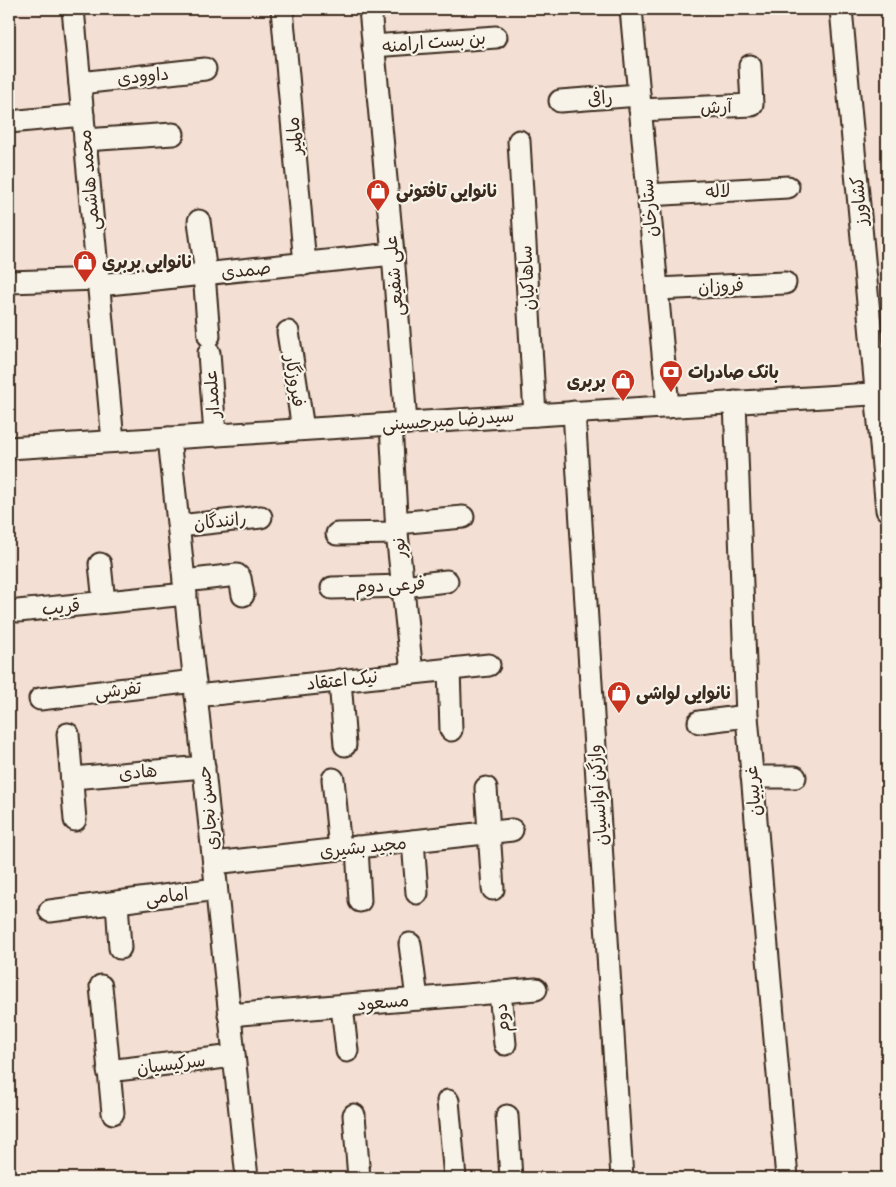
<svg xmlns="http://www.w3.org/2000/svg" width="896" height="1187" viewBox="0 0 896 1187" font-family="Pangolin,'Playpen Sans Arabic',sans-serif">
<style>
.lines{fill:none;stroke-linecap:round;stroke-linejoin:round}
.street-casing{stroke:#3b2a1e;stroke-width:25}
.street{stroke:#f7f3e8;stroke-width:21}
.labels{text-anchor:middle;stroke-width:4.5;stroke-linejoin:round;paint-order:stroke}
.street-label{font-size:18px;fill:#3b2a1e;stroke:#f7f3e8}
.poi-label{font-size:18px;font-weight:bold;fill:#3b2a1e;stroke:#f7f3e8;text-anchor:start}
</style>
<rect width="100%" height="100%" fill="#f3dfd4"/>
<filter id="ink" filterUnits="userSpaceOnUse"><feTurbulence type="fractalNoise" baseFrequency=".02" numOctaves="2"/><feDisplacementMap in="SourceGraphic" scale="10" xChannelSelector="R" yChannelSelector="G"/><feConvolveMatrix kernelMatrix="1 2 1 2 8 2 1 2 1" color-interpolation-filters="sRGB"/></filter>
<g filter="url(#ink)">
<g class="lines">
<g class="street-casing">
<g id="street">
<polyline points="73,9 113,441"/>
<polyline points="282,9 305,264"/>
<polyline points="370,9 393,254 406,423"/>
<polyline points="631,9 668,407"/>
<polyline points="841,9 887,510"/>
<polyline points="373,46 496,37"/>
<polyline points="80,83 205,69"/>
<polyline points="560,101 639,95"/>
<polyline points="640,110 752,105 750,66"/>
<polyline points="9,122 83,115"/>
<polyline points="85,140 173,134"/>
<polyline points="519,141 535,415"/>
<polyline points="648,195 788,187"/>
<polyline points="199,221 206,274"/>
<polyline points="204,274 209,336"/>
<polyline points="9,282 98,279"/>
<polyline points="99,285 393,254"/>
<polyline points="657,289 785,283"/>
<polyline points="288,332 303,429"/>
<polyline points="209,353 215,435"/>
<polyline points="735,402 747,716 787,1178"/>
<polyline points="574,412 622,1178"/>
<polyline points="391,424 397,533 412,673"/>
<polyline points="169,438 247,1178"/>
<polyline points="9,448 887,393"/>
<polyline points="397,523 463,517"/>
<polyline points="179,526 261,517"/>
<polyline points="337,534 397,533"/>
<polyline points="100,564 104,602"/>
<polyline points="184,581 237,575 240,578 243,595"/>
<polyline points="332,588 403,586 447,581"/>
<polyline points="18,611 186,594"/>
<polyline points="449,669 451,730"/>
<polyline points="340,680 345,745"/>
<polyline points="196,696 489,665"/>
<polyline points="40,699 195,681"/>
<polyline points="699,722 747,716"/>
<polyline points="68,734 75,820"/>
<polyline points="752,777 795,777"/>
<polyline points="72,778 204,767"/>
<polyline points="333,779 340,849"/>
<polyline points="486,788 493,889"/>
<polyline points="413,841 417,893"/>
<polyline points="357,847 360,901"/>
<polyline points="214,863 512,830"/>
<polyline points="117,902 120,948"/>
<polyline points="50,911 216,889"/>
<polyline points="410,944 417,999"/>
<polyline points="101,986 113,1113"/>
<polyline points="500,992 505,1044"/>
<polyline points="342,1006 347,1051"/>
<polyline points="229,1015 536,989"/>
<polyline points="108,1071 234,1056"/>
<polyline points="448,1101 455,1178"/>
<polyline points="354,1115 359,1178"/>
<polyline points="507,1116 511,1178"/>
</g>
</g>
<use href="#street" class="street"/>
</g>
</g>
<defs>
<g id="shop-pin" transform="scale(1.25)"><path d="M0 17L-7.5 6A9.5 9.5 0 1 1 7.5 6Z" fill="#c8321e" stroke="#f7f3e8"/><path d="M-5-2.5h2.3a2.7 3.5 0 0 1 5.4 0H5L5.5 6h-11ZM-1.5-2.5h3a1.5 2.3 0 0 0-3 0Z" fill="#fff"/></g>
<g id="bank-pin" transform="scale(1.25)"><path d="M0 17L-7.5 6A9.5 9.5 0 1 1 7.5 6Z" fill="#c8321e" stroke="#f7f3e8"/><path d="M-6-4H6V4H-6ZM0-2.3a2.3 2.3 0 1 0 0 4.6a2.3 2.3 0 1 0 0-4.6Z" fill="#fff"/></g>
</defs>
<g fill-rule="evenodd">
<use href="#shop-pin" x="378" y="191"/>
<use href="#shop-pin" x="85" y="262"/>
<use href="#bank-pin" x="671" y="372"/>
<use href="#shop-pin" x="623" y="381"/>
<use href="#shop-pin" x="619" y="693"/>
</g>
<g class="labels">
<g class="street-label">
<text transform="translate(434 42) rotate(-5)" y="6">بن بست ارامنه</text>
<text transform="translate(143 76) rotate(-6)" y="6">داوودی</text>
<text transform="translate(600 98) rotate(-5)" y="6">رافی</text>
<text transform="translate(716 107) rotate(-2)" y="6">آرش</text>
<text transform="translate(294 136) rotate(-95)" y="6">مالمیر</text>
<text transform="translate(89 180) rotate(-95)" y="6">محمد هاشمی</text>
<text transform="translate(718 191) rotate(-3)" y="6">لاله</text>
<text transform="translate(859 201) rotate(-95)" y="6">کشاورز</text>
<text transform="translate(649 208) rotate(-95)" y="6">ستارخان</text>
<text transform="translate(246 270) rotate(-6)" y="6">صمدی</text>
<text transform="translate(394 276) rotate(-95)" y="6">علی شفیعی</text>
<text transform="translate(527 278) rotate(-93)" y="6">ساهاکیان</text>
<text transform="translate(721 286) rotate(-3)" y="6">فروزان</text>
<text transform="translate(295 381) rotate(81)" y="6">فیروزگار</text>
<text transform="translate(212 394) rotate(-94)" y="6">علمدار</text>
<text transform="translate(448 420) rotate(-4)" y="6">سیدرضا میرحسینی</text>
<text transform="translate(220 521) rotate(-6)" y="6">رانندگان</text>
<text transform="translate(399 548) rotate(-96)" y="6">نور</text>
<text transform="translate(390 585) rotate(-3)" y="6">فرعی دوم</text>
<text transform="translate(61 607) rotate(-6)" y="6">قریب</text>
<text transform="translate(342 680) rotate(-6)" y="6">نیک اعتقاد</text>
<text transform="translate(118 690) rotate(-7)" y="6">تفرشی</text>
<text transform="translate(138 772) rotate(-5)" y="6">هادی</text>
<text transform="translate(753 791) rotate(-95)" y="6">غریبیان</text>
<text transform="translate(598 795) rotate(-94)" y="6">وازگن آوانسیان</text>
<text transform="translate(208 808) rotate(-96)" y="6">حسن نجاری</text>
<text transform="translate(363 847) rotate(-6)" y="6">مجید بشیری</text>
<text transform="translate(167 896) rotate(-7)" y="6">امامی</text>
<text transform="translate(383 1002) rotate(-5)" y="6">مسعود</text>
<text transform="translate(502 1018) rotate(-96)" y="6">دوم</text>
<text transform="translate(171 1064) rotate(-7)" y="6">سرکیسیان</text>
</g>
<g class="poi-label">
<text x="396" y="197">نانوایی تافتونی</text>
<text x="102" y="268">نانوایی بربری</text>
<text x="688" y="378">بانک صادرات</text>
<text x="606" y="387" text-anchor="end">بربری</text>
<text x="636" y="699">نانوایی لواشی</text>
</g>
</g>
<rect width="896" height="1187" fill="none" stroke="#f7f3e8" stroke-width="30"/>
<rect x="15" y="15" width="866" height="1157" fill="none" stroke="#3b2a1e" stroke-width="2" filter="url(#ink)"/>
</svg>
